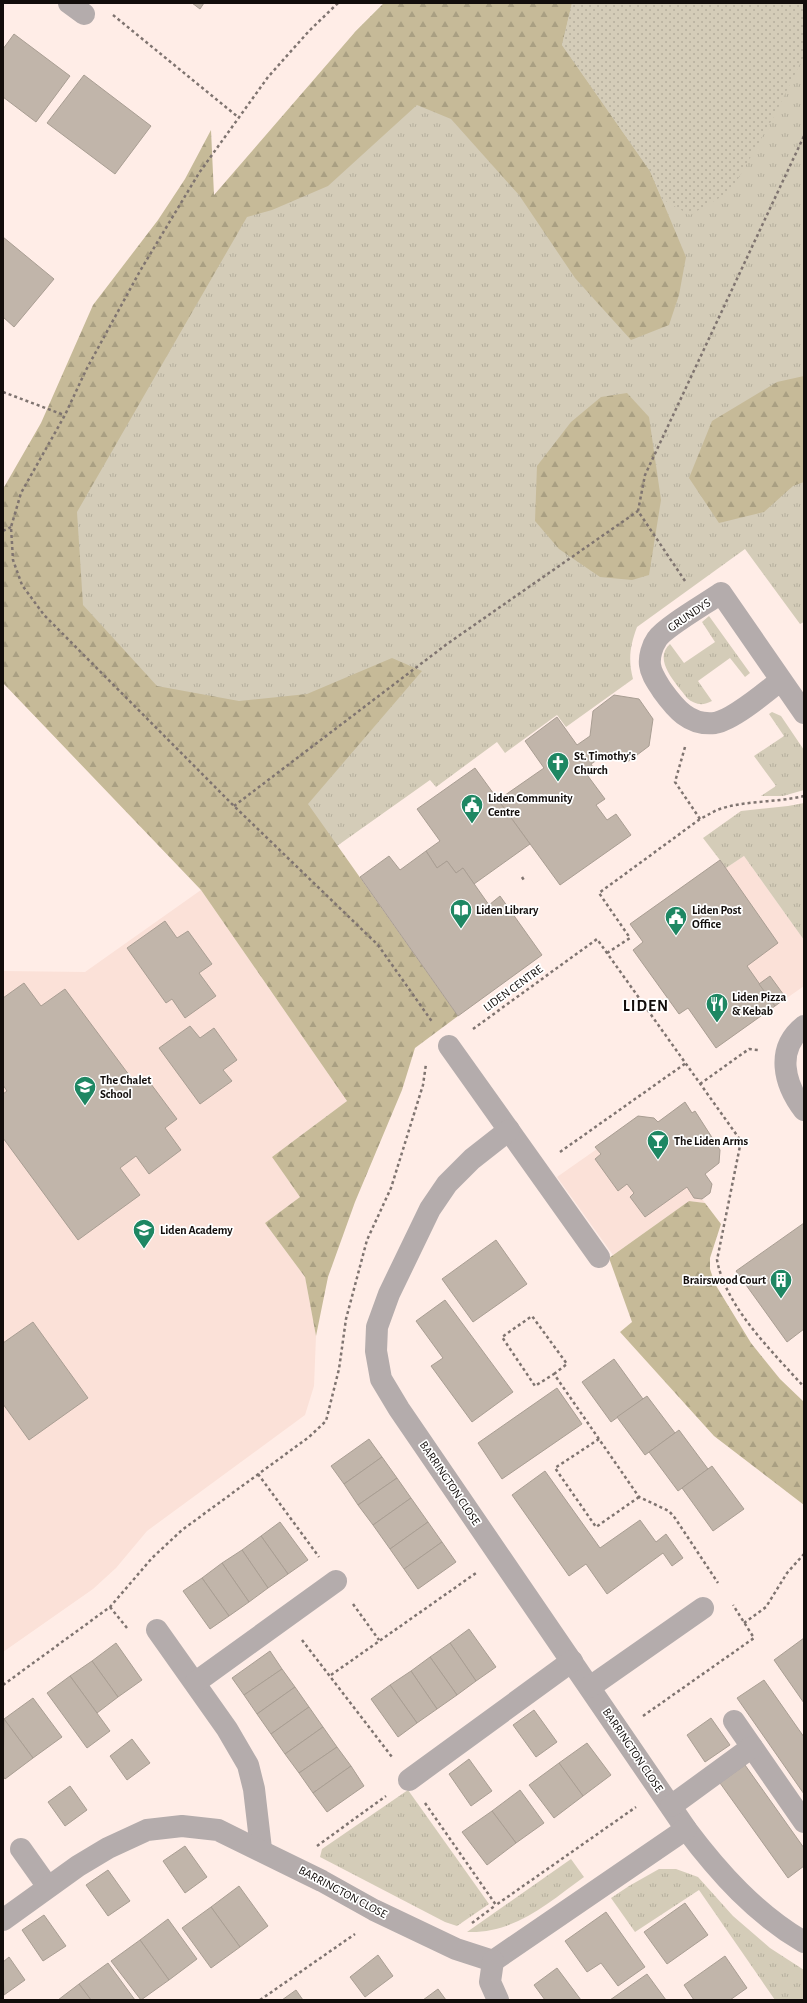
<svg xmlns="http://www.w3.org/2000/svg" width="807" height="2003" viewBox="0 0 807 2003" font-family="'Alegreya Sans',sans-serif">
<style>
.built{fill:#fbe1d8}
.grass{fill:url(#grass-tufts)}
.forest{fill:url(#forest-firs)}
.park{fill:url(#park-dots)}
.building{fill:#c1b5aa;stroke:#a99e93}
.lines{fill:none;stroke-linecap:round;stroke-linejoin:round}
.path{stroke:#7f7470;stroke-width:2.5;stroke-dasharray:3 3;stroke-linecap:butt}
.minor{stroke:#b4acac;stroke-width:22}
.labels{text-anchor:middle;stroke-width:3.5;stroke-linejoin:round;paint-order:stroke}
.street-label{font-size:12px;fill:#120d0b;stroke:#fff}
.poi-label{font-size:12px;font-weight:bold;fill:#120d0b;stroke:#fff;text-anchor:start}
.district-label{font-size:16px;font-weight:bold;letter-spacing:1px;fill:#120d0b;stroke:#fff}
</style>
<defs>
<pattern id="grass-tufts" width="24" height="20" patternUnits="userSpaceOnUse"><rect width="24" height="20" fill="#d4ccb8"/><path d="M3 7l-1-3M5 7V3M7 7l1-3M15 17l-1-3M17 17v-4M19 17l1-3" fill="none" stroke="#b5ae9d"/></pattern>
<pattern id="forest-firs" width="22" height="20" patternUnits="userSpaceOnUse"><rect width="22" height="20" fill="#c6ba98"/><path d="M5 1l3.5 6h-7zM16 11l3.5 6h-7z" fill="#a99f82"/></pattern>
<pattern id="park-dots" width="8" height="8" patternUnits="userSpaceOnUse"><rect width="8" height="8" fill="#d4ccb8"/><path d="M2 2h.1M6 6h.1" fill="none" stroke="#b5ae9d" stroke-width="1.8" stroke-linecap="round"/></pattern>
</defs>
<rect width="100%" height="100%" fill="#ffede7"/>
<g class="built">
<polygon points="744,856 804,940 804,986 716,1048 688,1008 679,1014 633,950 643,942 630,924 720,860 726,868"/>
<polygon points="201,890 347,1101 272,1157 300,1197 265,1223 305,1277 316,1336 314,1386 305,1415 147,1531 116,1568 93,1589 3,1652 3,971 85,972"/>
<polygon points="685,1102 692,1112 695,1111 720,1150 719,1163 705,1174 712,1184 710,1193 702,1199 705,1203 689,1201 613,1255 557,1177 597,1149 595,1147 638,1116 654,1118 658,1122"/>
</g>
<g class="grass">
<path d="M384,3H804V622L800,624L745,549L637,627C630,646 628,659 633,679L566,727L557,715L505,753L497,742L436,787L430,780L313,863L58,602L42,541L355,32Z"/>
<path d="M709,616L750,673L745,677L730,658L698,681L712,701C703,706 695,705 687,698C677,684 652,660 670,644L684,663L715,642L702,622Z"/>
<polygon points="772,712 781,716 804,750 804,790 783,796 761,796 776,786 754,756 784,736 769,714"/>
<polygon points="804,803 804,940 744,856 726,868 703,838 741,811 788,806"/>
<polygon points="408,1790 489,1904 457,1926 445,1922 320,1857 322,1849"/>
<path d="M571,1859L584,1877C548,1903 514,1934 467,1932Z"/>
<polygon points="659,1869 676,1869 698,1877 733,1916 770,1948 804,1970 804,2000 775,2000 699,1890 635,1932 611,1898 629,1886"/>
</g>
<g class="forest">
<polygon points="384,3 572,3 562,45 650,171 686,257 679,295 669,325 631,340 575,278 519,195 451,119 417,105 328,186 272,210 247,217 77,512 83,605 157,686 239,701 307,694 392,658 422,671 308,804 458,1016 415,1048 402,1090 355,1202 328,1277 316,1336 305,1277 265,1223 300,1197 272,1157 347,1101 201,890 3,683 3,489 41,423 93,305 158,220 185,179 211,130 214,195 355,32"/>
<polygon points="804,376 804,482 793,486 764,512 719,523 689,478 712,421 777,382"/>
<polygon points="627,393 649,417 661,500 649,575 632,580 600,577 559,549 535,521 537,466 571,422 601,397"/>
<polygon points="689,1201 705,1203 721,1224 710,1258 710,1269 715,1284 751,1343 780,1379 804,1402 804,1505 714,1436 620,1332 632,1322 609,1258"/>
</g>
<polygon class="park" points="572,3 804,3 804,56 773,118 731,191 690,215 662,199 650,171 562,45"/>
<g class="building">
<polygon points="192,3 204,3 200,9"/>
<polygon points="14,34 70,76 36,122 3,97 3,49"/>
<polygon points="84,75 151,126 115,174 47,123"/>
<polygon points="3,237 54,279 14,327 3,317"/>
<polygon points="614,695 639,699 653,719 649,746 629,761 603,756 591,764 593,767 585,772 605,799 596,805 607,820 616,814 631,835 560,885 498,800 544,768 525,741 557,717 577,745 590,736 593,711"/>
<polygon points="475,768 530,844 474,884 463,868 456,873 447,861 437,868 426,851 440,841 417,809"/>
<polygon points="426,851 437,868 447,861 456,873 463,868 489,905 500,896 542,955 458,1016 360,877 389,856 400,870"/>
<polygon points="720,860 778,943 747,966 775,1006 716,1048 688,1008 679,1014 633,950 643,942 630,924"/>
<polygon points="165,921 177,938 188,931 212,964 199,973 216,996 185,1018 172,999 166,1003 127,948"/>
<polygon points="770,976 786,998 775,1006 759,984"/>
<polygon points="24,983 41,1006 65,989 138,1087 148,1080 177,1119 165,1128 181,1150 149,1174 136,1156 120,1168 140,1195 78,1240 3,1138 3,1094 7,1091 3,1085 3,998"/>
<polygon points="190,1026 200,1038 214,1028 237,1060 223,1070 232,1081 200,1104 159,1048"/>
<polygon points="685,1102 692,1113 695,1111 720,1150 719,1163 705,1174 712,1184 710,1193 702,1199 694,1198 687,1187 645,1217 630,1197 634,1193 627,1184 618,1191 595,1159 601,1154 595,1147 638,1116 654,1118 658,1122"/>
<polygon points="804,1223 804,1329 787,1342 736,1271"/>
<polygon points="496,1240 527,1284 473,1322 442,1279"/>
<polygon points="445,1300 513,1392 472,1422 431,1366 443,1358 416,1321"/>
<polygon points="33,1322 88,1398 29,1440 3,1404 3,1343"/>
<polygon points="614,1359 643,1399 611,1422 582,1382"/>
<polygon points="557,1388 582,1424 502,1479 478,1443"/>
<polygon points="647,1396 675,1433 645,1455 617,1417"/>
<polygon points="679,1430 708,1469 678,1491 649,1452"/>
<polygon points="369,1439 382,1457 344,1484 331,1466"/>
<polygon points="382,1457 397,1478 358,1505 344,1484"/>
<polygon points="712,1466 744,1509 713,1531 682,1488"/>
<polygon points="545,1471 600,1548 640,1520 656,1542 666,1534 683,1558 672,1566 663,1553 607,1594 586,1564 569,1576 512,1495"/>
<polygon points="397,1478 411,1498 373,1525 358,1505"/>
<polygon points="411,1498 428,1522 390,1549 373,1525"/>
<polygon points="280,1522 308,1560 288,1574 261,1536"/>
<polygon points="428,1522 442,1542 404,1569 390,1549"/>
<polygon points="261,1536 288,1574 268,1588 242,1550"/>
<polygon points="442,1542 456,1562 418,1589 404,1569"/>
<polygon points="242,1550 268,1588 249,1602 222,1563"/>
<polygon points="222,1563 249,1602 229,1616 202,1578"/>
<polygon points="202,1578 229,1616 210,1629 183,1591"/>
<polygon points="469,1629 496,1667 476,1681 450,1643"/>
<polygon points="804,1638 804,1703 774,1660"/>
<polygon points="116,1643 142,1680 118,1697 92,1661"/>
<polygon points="450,1643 476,1681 457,1695 430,1657"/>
<polygon points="270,1651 282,1669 244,1695 232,1678"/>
<polygon points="430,1657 457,1695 437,1709 411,1671"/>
<polygon points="92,1661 118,1697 97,1713 70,1676"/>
<polygon points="282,1669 295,1687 257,1714 244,1695"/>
<polygon points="411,1671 437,1709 417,1723 390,1685"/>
<polygon points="70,1676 110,1731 87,1748 47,1693"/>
<polygon points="764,1680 804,1737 804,1794 737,1698"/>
<polygon points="390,1685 417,1723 398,1737 371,1699"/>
<polygon points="295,1687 309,1707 271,1734 257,1714"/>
<polygon points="33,1698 62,1737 33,1758 4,1719"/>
<polygon points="309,1707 323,1727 285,1754 271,1734"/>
<polygon points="534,1710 557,1742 536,1757 513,1725"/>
<polygon points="711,1718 730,1745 705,1762 687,1735"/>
<polygon points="4,1719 33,1758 5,1779 3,1776"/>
<polygon points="323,1727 337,1747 299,1773 285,1754"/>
<polygon points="132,1739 150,1763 127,1780 110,1756"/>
<polygon points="587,1743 611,1775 583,1796 559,1763"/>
<polygon points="337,1747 351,1766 313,1793 299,1773"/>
<polygon points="469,1759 492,1791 471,1806 449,1774"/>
<polygon points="559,1763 583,1796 554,1818 529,1785"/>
<polygon points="745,1765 804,1848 804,1866 788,1878 720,1783"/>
<polygon points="351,1766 364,1786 327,1812 313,1793"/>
<polygon points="70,1786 87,1810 65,1826 48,1802"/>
<polygon points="520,1790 544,1823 516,1843 492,1811"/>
<polygon points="492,1811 516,1843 487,1865 462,1832"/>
<polygon points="185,1846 207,1877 185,1893 163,1861"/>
<polygon points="108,1870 130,1901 108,1916 86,1885"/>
<polygon points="239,1886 268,1926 240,1947 211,1907"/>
<polygon points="685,1903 708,1935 667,1964 644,1932"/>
<polygon points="211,1907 240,1947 211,1968 182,1928"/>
<polygon points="606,1912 645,1967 618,1986 601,1963 587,1972 565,1941"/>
<polygon points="44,1915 66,1946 43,1961 22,1930"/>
<polygon points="168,1919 197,1959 169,1980 140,1940"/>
<polygon points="140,1940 169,1980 141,2000 111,1961"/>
<polygon points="378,1955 393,1976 365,1997 350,1977"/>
<polygon points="725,1956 747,1988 730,2000 694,2000 684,1985"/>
<polygon points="9,1957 25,1980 4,1995 3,1962"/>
<polygon points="108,1963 135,2000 91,2000 79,1984"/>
<polygon points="557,1968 581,2000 545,2000 534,1985"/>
<polygon points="647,1974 666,2000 610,2000"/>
<polygon points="79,1984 91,2000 58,2000"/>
<polygon points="438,1989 446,2000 423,2000"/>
<polygon points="296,1990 303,2000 282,2000"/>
</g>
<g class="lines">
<g class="path">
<polyline points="338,3 309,31 268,77 199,173 140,271 86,370 65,415 21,493 11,527 13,560 22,585 44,615 234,806 378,945 433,1023"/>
<polyline points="113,15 238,117"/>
<polyline points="3,392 64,415"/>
<polyline points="3,531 11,527"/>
<polyline points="685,581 638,511 645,475 804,136"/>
<polyline points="685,747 675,782 700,819"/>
<polyline points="234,806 447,644 638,511"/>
<polyline points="522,877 525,882"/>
<path d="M607,953L630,938L599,893L700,819C706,816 711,813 717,810C743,800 776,803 804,796"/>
<path d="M473,1029L597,939L741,1141L717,1260C726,1308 773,1352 804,1387"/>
<polyline points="700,1084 749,1049 758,1050"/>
<polyline points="560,1152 686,1063"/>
<polyline points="554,1374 567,1364 532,1316 502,1337 535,1386 554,1374 639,1497 669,1511 675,1518 718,1583"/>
<polyline points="599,1439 555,1468 596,1527 639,1497"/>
<polyline points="258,1474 319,1557"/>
<polyline points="353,1604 379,1640"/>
<polyline points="110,1607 127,1628"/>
<polyline points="744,1623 766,1607 787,1573 804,1554"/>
<polyline points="302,1640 392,1757"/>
<polyline points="331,1675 476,1573"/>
<polyline points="3,1685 110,1607 152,1558 182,1530 309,1437 326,1421 339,1369 346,1319 367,1240 391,1188 423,1085 426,1064"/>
<polyline points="643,1716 754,1638 733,1605"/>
<polyline points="425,1803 496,1905 636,1807"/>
<polyline points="317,1846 386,1796"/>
<polyline points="472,1923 496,1905"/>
<polyline points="260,2000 355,1934"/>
</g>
<g class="minor">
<polyline points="69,3 84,14"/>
<path d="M781,680C766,692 733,720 715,723C689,726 675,708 662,690C657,682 651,674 650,665C649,657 652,646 657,639C665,627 707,603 721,593L804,713"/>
<path d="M804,1026C775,1049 784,1084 804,1110"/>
<polyline points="449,1046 599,1257"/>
<path d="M509,1130L472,1159L447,1184L430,1209L389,1294L377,1327L376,1351L381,1379L399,1409L686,1829C719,1873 756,1914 804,1942"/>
<polyline points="157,1630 227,1729 248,1765 254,1789 261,1849"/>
<polyline points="196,1682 336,1581"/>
<polyline points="590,1687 703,1608"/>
<polyline points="734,1721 804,1822"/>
<polyline points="409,1780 572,1661"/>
<polyline points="671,1806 752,1747"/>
<polyline points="21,1849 48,1887"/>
<polyline points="3,1920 78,1866 108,1848 147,1830 182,1826 218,1830 322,1881 374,1910 456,1949 493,1961 686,1829"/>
<polyline points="493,1961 490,1982 498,2000"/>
</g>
</g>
<defs>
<g id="church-pin" transform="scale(1.15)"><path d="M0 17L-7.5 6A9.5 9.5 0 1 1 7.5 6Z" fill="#1e8763" stroke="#fff"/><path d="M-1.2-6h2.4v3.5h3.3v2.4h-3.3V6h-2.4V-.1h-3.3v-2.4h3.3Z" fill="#fff"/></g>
<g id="civic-pin" transform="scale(1.15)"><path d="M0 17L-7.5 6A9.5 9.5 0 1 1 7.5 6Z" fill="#1e8763" stroke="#fff"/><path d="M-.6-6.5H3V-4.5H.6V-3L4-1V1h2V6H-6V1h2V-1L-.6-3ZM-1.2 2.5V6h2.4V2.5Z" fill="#fff"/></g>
<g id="library-pin" transform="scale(1.15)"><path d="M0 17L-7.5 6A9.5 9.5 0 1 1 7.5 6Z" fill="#1e8763" stroke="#fff"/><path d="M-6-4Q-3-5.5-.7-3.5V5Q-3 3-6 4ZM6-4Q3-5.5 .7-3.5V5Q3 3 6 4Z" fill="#fff"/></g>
<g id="restaurant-pin" transform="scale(1.15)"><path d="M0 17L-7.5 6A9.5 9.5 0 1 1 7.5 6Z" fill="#1e8763" stroke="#fff"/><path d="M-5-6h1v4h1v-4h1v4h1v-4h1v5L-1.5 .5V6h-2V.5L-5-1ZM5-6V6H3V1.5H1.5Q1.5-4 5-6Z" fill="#fff"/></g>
<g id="school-pin" transform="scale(1.15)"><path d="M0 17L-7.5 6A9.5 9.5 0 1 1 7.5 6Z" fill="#1e8763" stroke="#fff"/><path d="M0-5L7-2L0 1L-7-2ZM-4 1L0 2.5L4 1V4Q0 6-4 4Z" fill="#fff"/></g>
<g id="bar-pin" transform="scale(1.15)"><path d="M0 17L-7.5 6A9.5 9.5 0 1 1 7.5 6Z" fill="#1e8763" stroke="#fff"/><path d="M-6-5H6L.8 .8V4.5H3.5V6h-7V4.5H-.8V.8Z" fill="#fff"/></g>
<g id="building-pin" transform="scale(1.15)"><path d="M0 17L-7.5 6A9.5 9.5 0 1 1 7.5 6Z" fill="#1e8763" stroke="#fff"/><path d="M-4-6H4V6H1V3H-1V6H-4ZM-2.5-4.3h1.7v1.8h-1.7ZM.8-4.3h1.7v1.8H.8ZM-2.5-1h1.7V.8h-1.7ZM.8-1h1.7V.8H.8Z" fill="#fff"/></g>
</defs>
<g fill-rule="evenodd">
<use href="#church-pin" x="558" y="763"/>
<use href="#civic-pin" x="472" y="805"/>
<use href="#library-pin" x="461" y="910"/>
<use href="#civic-pin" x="676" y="917"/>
<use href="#restaurant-pin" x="717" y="1004"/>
<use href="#school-pin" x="85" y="1087"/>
<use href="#bar-pin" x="658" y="1141"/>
<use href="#school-pin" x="144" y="1230"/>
<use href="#building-pin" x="781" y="1280"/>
</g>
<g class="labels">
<g class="street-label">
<text transform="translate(689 615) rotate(-34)" y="4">GRUNDYS</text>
<text transform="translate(513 988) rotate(-36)" y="4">LIDEN CENTRE</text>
<text transform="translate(450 1483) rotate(56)" y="4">BARRINGTON CLOSE</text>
<text transform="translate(633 1750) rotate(56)" y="4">BARRINGTON CLOSE</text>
<text transform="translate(343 1892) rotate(28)" y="4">BARRINGTON CLOSE</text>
</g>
<g class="poi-label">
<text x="574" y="760">St. Timothy's<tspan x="574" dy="14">Church</tspan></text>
<text x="488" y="802">Liden Community<tspan x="488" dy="14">Centre</tspan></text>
<text x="476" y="914">Liden Library</text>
<text x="692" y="914">Liden Post<tspan x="692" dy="14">Office</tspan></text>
<text x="732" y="1001">Liden Pizza<tspan x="732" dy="14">&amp; Kebab</tspan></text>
<text x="100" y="1084">The Chalet<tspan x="100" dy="14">School</tspan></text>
<text x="674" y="1145">The Liden Arms</text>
<text x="160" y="1234">Liden Academy</text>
<text x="766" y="1284" text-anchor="end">Brairswood Court</text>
</g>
<g class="district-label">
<text x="646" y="1011">LIDEN</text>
</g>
</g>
<rect width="807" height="2003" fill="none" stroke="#120d0b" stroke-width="8"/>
</svg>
